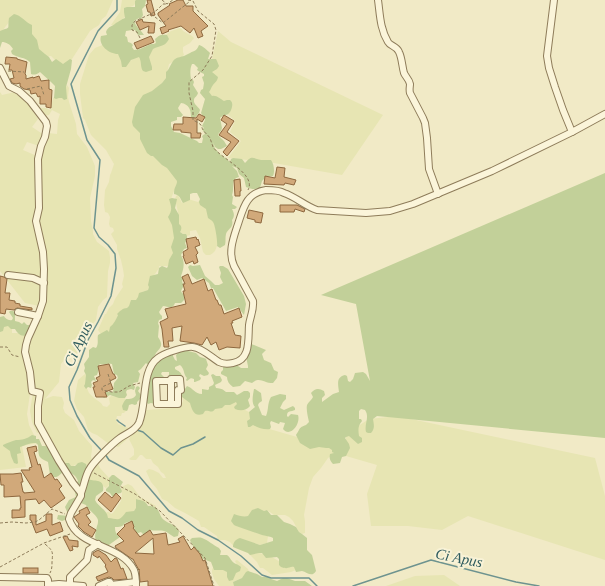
<svg xmlns="http://www.w3.org/2000/svg" width="605" height="586" viewBox="0 0 605 586" font-family="'Times New Roman',serif">
<style>
.farmland{fill:#e7e5b3}
.green{fill:#c2d099;fill-rule:evenodd}
.lines{fill:none;stroke-linecap:round;stroke-linejoin:round}
.stream{stroke:#6d938f;stroke-width:1.5}
.building{fill:#d1a97a;stroke:#8e683f;fill-rule:evenodd}
.minor-casing{stroke:#8e7c5a;stroke-width:8}
.path{stroke:#8e7c5a;stroke-width:1;stroke-dasharray:3 2;stroke-linecap:butt}
.minor{stroke:#fbf5da;stroke-width:6}
.labels{text-anchor:middle;stroke-width:4;stroke-linejoin:round;paint-order:stroke}
.water-label{font-size:15px;font-style:italic;fill:#2d5a5d;stroke:#f8f2d6}
</style>
<rect width="100%" height="100%" fill="#f1eac6"/>
<g class="farmland">
<polygon points="0,0 113,0 106,16 102,19 99,25 96,27 94,28 90,31 72,59 65,66 55,60 51,56 44,57 12,18 0,34"/>
<polygon points="122,0 139,0 133,6 130,7 125,15 125,17 114,25 111,25 120,12"/>
<polygon points="180,28 182,29 183,31 192,36 194,38 190,43 183,47 183,52 184,55 182,57 169,64 166,78 162,83 155,90 146,94 168,166 180,184 174,191 172,196 171,200 171,214 174,222 175,251 168,266 159,266 159,268 155,274 153,276 148,290 142,292 135,302 118,315 109,335 101,334 98,330 105,314 106,314 109,308 113,304 115,299 123,287 122,284 124,276 123,269 121,260 117,249 117,245 111,234 114,231 113,228 110,227 109,224 110,217 108,213 105,212 104,205 105,190 109,182 110,175 111,173 114,164 106,150 91,135 85,120 83,118 80,94 80,84 89,55 95,48 105,44 121,56 123,67 133,59 135,52 151,46 171,31"/>
<polygon points="218,31 231,42 383,115 342,175 268,162 228,158 241,141 230,132 235,121 207,95 212,59"/>
<polygon points="67,85 69,88 68,97 69,102 76,124 77,134 87,147 95,166 95,176 90,198 91,221 93,231 93,234 97,242 109,251 110,257 110,263 108,271 107,297 103,300 98,307 96,320 91,326 83,331 75,339 75,344 77,345 80,351 79,353 76,356 68,355 61,364 59,382 45,399 53,396 62,397 64,403 63,408 65,413 74,420 79,431 92,446 92,450 91,456 92,461 98,464 100,468 109,478 109,485 106,488 95,481 92,481 91,482 84,480 89,469 87,466 84,464 77,464 73,466 71,466 55,460 45,446 45,444 48,441 41,431 37,433 32,422 30,411 32,398 34,390 26,345 46,294 37,224 40,152 48,133 57,134 58,120 60,114 52,110 49,115 42,116 37,108 46,108 50,110 53,98 65,90"/>
<polygon points="0,92 2,95 15,92 23,96 38,119 32,127 44,135 39,146 27,142 23,150 37,156 35,170 36,190 38,201 32,223 37,236 43,265 43,278 39,306 25,303 0,271"/>
<polygon points="178,195 182,203 188,199 198,202 200,200 214,220 218,243 215,251 213,253 210,255 206,255 203,252 200,238 196,230 190,231 190,235 187,236 180,232 178,224 178,212 175,199 176,196"/>
<polygon points="0,317 12,322 12,333 26,333 22,345 31,387 27,414 29,425 38,443 22,446 26,467 0,470"/>
<polygon points="85,374 87,375 86,386 89,393 94,398 101,403 103,406 107,407 110,404 109,398 111,396 125,398 126,403 126,411 124,413 122,413 121,416 117,416 116,420 118,424 134,430 139,421 138,409 140,408 147,410 174,408 181,405 183,401 182,395 232,395 241,408 253,414 266,428 297,437 306,444 333,444 334,454 328,458 321,468 313,477 309,488 304,515 305,521 305,533 302,534 299,532 293,521 289,517 285,515 274,515 267,510 245,517 236,526 251,530 256,533 268,536 267,543 260,545 257,544 259,553 269,555 272,557 285,565 295,567 296,570 291,572 272,575 263,568 260,568 257,562 248,553 235,548 230,542 225,540 218,540 217,536 204,527 201,527 199,521 185,513 175,508 167,501 162,499 157,489 151,482 146,471 149,469 153,470 159,473 163,478 166,478 164,474 161,472 158,467 153,463 151,459 146,459 142,455 140,455 136,460 131,460 129,459 134,455 134,449 129,439 131,436 131,434 125,441 118,447 109,444 97,435 92,433 88,430 84,417 77,409 74,401 78,380"/>
<polygon points="397,416 595,458 605,496 605,560 468,516 442,530 408,526 371,526 367,494 377,465 346,456 346,434 369,419"/>
<polygon points="128,484 132,486 140,497 156,506 156,507 152,506 144,502 137,509 130,513 122,520 109,521 105,514 107,512 109,512 111,514 113,513 121,501 122,494 121,487"/>
<polygon points="237,560 248,569 249,572 244,577 233,582 254,586 219,586 214,579 212,573 212,569 214,567 237,565 235,561"/>
<polygon points="444,575 460,586 386,586 415,576"/>
</g>
<g class="green">
<path d="M136,0H146L145,6L142,9L143,15L141,19L139,18L134,21C136,27 141,30 144,35H138L135,30H132L126,31L125,36L127,37L128,42L131,43L133,45L132,47L134,50L140,49L151,44H154L156,43L155,39C159,35 161,34 167,35L169,39C165,47 160,45 153,49L149,57L152,67V70L146,72L143,71C140,67 142,62 139,57L131,60L126,67H122L121,61L118,54C109,54 98,45 101,36L107,35L106,32C108,26 112,27 116,23C120,21 121,19 125,18L124,12V8L127,7H135V1Z"/>
<path d="M14,14C21,15 25,22 32,25V34L37,40L39,49L45,54L49,57L52,62L56,59L63,64L70,59L72,60L71,69L66,87L67,99L64,100L62,98H59L56,99L54,98L55,86L51,82L40,72C36,75 34,75 31,74L30,62C25,57 18,58 12,54L11,51L13,49C10,44 6,42 2,42L0,48V31C12,26 7,31 9,18Z"/>
<path d="M199,45C203,46 207,50 210,53L208,59H216L217,61L219,66L217,69L212,72L218,77C217,82 215,82 213,85C211,87 211,90 209,92L212,96C217,95 220,99 224,101L227,100H230C231,101 232,102 232,103C233,105 231,112 229,113C227,116 224,114 220,118L222,128L221,131L219,133L218,135L224,141L227,146L221,149H218L215,147L213,142L215,149C218,151 218,153 221,155C225,158 226,158 230,162L231,159L233,158L242,159L245,163C252,155 252,158 261,160C264,160 268,160 271,160C274,164 275,172 273,176L266,177L262,181L260,188C255,190 251,189 246,187L244,178L239,174L237,168L232,166L237,171L239,177C230,179 235,188 232,195L233,197L232,204L237,207L235,209H232C234,213 235,216 232,220C234,228 228,228 226,234C225,238 226,241 225,245L220,248L217,246C218,243 215,224 213,222C212,220 209,219 208,218L206,209L200,205L199,202L200,199L197,193H193L190,194V200L183,203C180,198 180,195 174,194C174,186 177,186 177,181L167,168L162,165L153,156H151L147,153L140,139V133L133,126L132,122L135,107L143,95L152,91L162,83L166,78V72C170,69 171,62 175,59C178,57 181,57 184,56C186,55 188,54 190,53C195,50 196,52 199,45ZM192,64H194L198,68L197,70L200,72L204,74V76L202,77L204,83L203,89L201,90L200,93L205,99L201,113L203,116L205,120L202,126L204,128L202,129L205,134L203,135L202,137L203,138L202,143H199L197,141L180,133L174,132L171,126V122L177,120V117H181L183,115L179,110L178,108L181,103C189,104 191,110 191,117L193,120L199,113L200,110C199,107 193,104 194,100C194,97 197,97 198,93L193,85L194,82L193,80L191,79C190,74 190,68 192,64Z"/>
<path d="M605,173V438L377,416L373,419C374,425 375,429 371,433H368L366,432C364,424 370,417 365,410L361,409L359,411V419H361L362,421C358,426 358,429 359,436L362,438V442L358,444L349,436L346,437L345,438L349,444L350,448L346,456L342,457L340,463L333,464C330,461 329,458 330,454L334,453L332,452V450L329,448H326L319,447L310,449L300,443L296,435C301,428 298,428 306,425L309,422C308,417 306,410 307,405C308,402 312,400 313,397L311,393C315,388 319,388 324,391L325,395L322,398V402L333,394L339,392C338,384 336,377 345,375L347,376L348,381L350,382L353,379L355,373L363,372L366,374L370,381L356,304L321,295Z"/>
<path d="M172,198L177,199L175,208L179,215V224C182,226 182,229 180,232L183,234H186L187,236V240L185,243L187,248L184,249L181,255C185,262 184,268 181,276L183,279L182,282L184,285L181,291L182,293L184,294V300L181,303H175C173,309 169,307 163,306L159,312L160,314L162,316V319L159,320L158,323L159,326L158,337C163,345 162,346 156,353C155,355 154,357 152,359L160,360L163,359V357L174,352L173,356L175,360L177,361L176,355L179,352L184,350L196,353L200,357L204,358L206,359L208,365L206,369L209,373L208,375L204,376L200,374L199,376L201,378L200,380L195,382H194V379C190,377 190,379 187,381L186,380L187,378C183,374 185,369 180,365L175,367V369C178,371 182,372 182,377L169,378V372H162L161,374L164,377L165,379L157,380L155,404L151,403L148,404L146,401V391H149L148,390L149,388V366L146,363L141,369L138,371L140,374L138,382L133,383L135,387L134,390L131,389L127,390L126,392L127,395L125,398H119L110,395L104,398L102,396L103,392H113L114,383L118,378L117,375L114,374L112,364C107,363 104,365 100,364L98,366V372L97,375L94,376L96,381L93,380L91,382L92,385L91,388L88,387L86,389L84,386L85,384L86,375L84,371L85,368L84,364L89,357V350L93,347L96,348C99,344 97,339 98,335L107,330L109,332L110,327C114,324 116,319 118,315L117,314C120,311 123,308 127,308L129,306L131,300H136L138,297L139,293L148,290L149,287L148,285L150,276L158,274L159,268L162,266L167,268L168,266L169,260L173,253L171,247L174,238L172,225L168,217C173,210 171,206 169,199Z"/>
<polygon points="190,265 193,266 200,265 205,276 211,281 215,285 219,285 223,283 220,277 221,273 219,267 220,266 223,266 228,269 244,296 246,304 244,315 238,307 226,311 213,288 211,288 209,283 202,278 197,280 192,276 188,267"/>
<path d="M10,311H13L15,312V321L19,322L22,324L24,322L27,325H31L27,335C21,337 18,334 15,329H11L8,326L4,327L3,331L0,332V317L4,316C5,318 8,321 12,320L13,318L9,312Z"/>
<path d="M251,344L254,345L266,350L262,354L264,360L271,363L274,370L278,372L277,378L273,383C263,383 260,376 252,383L245,381L240,386L233,387C229,384 227,381 227,377L221,374V372L223,370V366L238,364V366L241,368H248V366L246,357Z"/>
<path d="M213,374L216,376H220L222,380L221,382L215,385L216,388C222,389 221,388 226,392H234L237,395L239,394L244,391H248L250,393V397L248,400L250,406C246,411 240,411 235,409L234,407L237,404L236,402L230,405H225L222,408L215,409C212,414 209,410 205,411L203,414C194,417 192,410 190,403L182,397V393L187,386C193,388 195,394 202,394V389L208,390L209,389V387L213,385L214,383L211,375Z"/>
<path d="M138,386L140,388L138,391L141,395L140,399L137,402V404L135,405L132,404L129,405L128,409L127,411L123,410L122,406C123,404 124,401 126,399C130,399 134,399 136,395L135,391L136,387Z"/>
<path d="M254,389H255L261,393L262,401L259,403L258,405L262,415L266,416C269,409 267,404 271,397L280,394L286,395V399L283,402L280,408L284,410L293,406L295,408V410C291,412 287,410 287,416L288,417L291,414L298,415C301,424 290,438 283,429L285,423L280,422L279,424L271,421L270,423L271,427L270,429C265,430 258,428 253,425L250,427H248L247,421L250,419L249,412L255,407C251,403 253,395 254,389Z"/>
<path d="M32,435L36,436V439H39L42,446H45L49,447C51,454 54,461 62,462C64,463 66,463 69,463L71,466H75L78,463L82,462L86,464L88,471L87,479C95,482 105,478 103,491L96,496L95,500C98,507 107,509 108,518C118,519 119,522 126,512L134,511L136,508V499C142,501 145,500 148,506C151,506 155,506 157,509C160,512 160,517 164,520C170,525 175,523 179,531L178,536L174,537C170,535 168,532 164,531C162,530 153,531 150,530L144,535L141,532L135,534L134,527L131,526V521L125,523C123,527 119,527 115,527C115,532 116,534 120,537L106,547C93,541 94,539 97,526C98,524 98,522 98,520C97,515 88,510 86,505L81,503C76,506 75,508 74,514L70,518L62,521L57,519L58,515L69,516L65,507L69,500L76,497L75,492L73,488L78,481C76,475 71,472 64,471C59,475 57,480 50,475L48,462C37,457 39,456 38,445L36,443C28,443 27,445 20,447V449L21,453L17,454L18,463L17,464L14,463L11,456L10,451L3,446V445C7,443 12,441 16,440C22,440 27,439 32,435Z"/>
<polygon points="112,475 114,475 123,482 120,487 122,491 121,493 116,494 114,497 112,496 110,493 106,491 106,489 109,486 109,478"/>
<path d="M258,508L264,511L267,510L271,515H277L284,522L290,524L296,527L299,532L302,534L307,538V550L312,555L316,571C312,578 307,572 302,571L296,572L294,567C289,566 289,570 281,567L279,565V559L277,557L266,558L262,553H259L250,555L248,553L233,547C233,542 236,539 240,538L260,545L273,541V538L271,537L262,535L236,526L234,525L231,521L234,514C239,516 244,517 248,516L252,510Z"/>
<path d="M192,538C195,538 199,537 202,538C208,540 213,545 219,548L221,551L220,555H227C230,557 230,559 232,561C234,564 238,564 241,567L240,571L236,573L233,580L229,581L227,577V572L223,570H214L211,562L203,559C199,552 192,547 190,540Z"/>
<polygon points="248,571 257,574 262,577 268,577 271,579 277,581 283,578 287,578 295,581 305,581 312,586 234,586 233,582 242,578 246,572"/>
</g>
<g class="lines">
<g class="stream">
<polyline points="117,420 119,422 125,426"/>
<polyline points="137,430 143,432 161,448 173,455 181,448 193,444 205,437"/>
<polyline points="102,451 90,438 77,416 70,400 69,387 77,370 88,340 98,322 111,296 116,268 115,254 108,245 99,237 94,228 100,160 87,140 71,84 98,31 117,10 117,0"/>
<polyline points="105,454 109,460 139,476 169,511 182,518 198,530 218,540 241,556 262,575 271,578 309,578 317,586"/>
<polyline points="353,586 431,560 516,582 539,586"/>
</g>
</g>
<g class="building">
<polygon points="147,0 151,0 155,15 151,16 150,12 148,12 146,5 148,4"/>
<polygon points="178,0 183,0 186,6 193,6 193,11 208,26 201,31 203,36 198,38 194,28 190,33 181,26 168,30 169,31 162,34 160,28 166,26 158,15 158,13 170,5 169,4"/>
<polygon points="142,19 143,22 155,23 154,33 148,33 149,26 140,30 136,22"/>
<polygon points="151,36 154,42 137,49 134,43"/>
<polygon points="6,57 17,58 17,59 27,62 25,74 26,75 26,79 33,77 33,78 39,76 41,81 49,80 49,89 52,90 51,108 46,107 46,104 40,104 40,96 38,97 36,93 31,94 30,90 24,89 20,86 20,83 16,84 12,83 10,79 14,78 12,70 9,70 10,64 5,64"/>
<polygon points="199,114 205,117 202,122 197,119 197,133 201,133 200,138 191,138 191,133 181,132 181,130 173,130 174,124 183,124 183,117 196,118"/>
<polygon points="224,115 234,121 227,132 239,141 227,156 223,152 231,142 219,135 227,124 221,120"/>
<polygon points="277,167 285,168 284,177 296,180 294,185 285,183 284,185 264,184 265,176 275,178"/>
<polygon points="240,179 241,191 240,191 240,196 235,196 234,180"/>
<polygon points="280,205 297,205 305,209 304,212 295,209 294,212 280,212"/>
<polygon points="249,210 263,213 261,223 255,222 255,220 247,218"/>
<polygon points="196,237 197,240 198,239 200,245 195,247 198,253 196,255 198,262 194,264 193,261 186,264 183,256 184,256 183,252 188,249 186,239"/>
<polygon points="188,274 192,284 204,279 208,291 212,289 216,300 217,300 219,305 221,305 224,314 239,308 242,317 232,321 233,323 231,323 235,335 241,336 240,348 227,347 219,350 216,342 211,345 207,337 202,345 194,343 180,341 182,326 172,328 173,341 168,341 169,347 164,347 162,329 160,322 168,318 165,309 186,304 183,291 185,291 183,284 185,284 182,277"/>
<polygon points="0,276 4,277 7,279 5,293 10,293 9,300 15,301 15,303 20,304 20,306 32,308 32,310 17,308 14,310 6,309 5,314 0,313"/>
<polygon points="109,364 113,374 114,374 116,378 110,381 113,389 105,392 107,397 96,397 93,387 95,387 93,383 98,381 96,378 100,376 98,366"/>
<polygon points="36,446 37,451 34,452 38,465 40,464 44,478 51,473 55,480 57,479 62,486 59,489 65,498 51,508 44,500 39,504 36,499 25,500 25,517 12,518 12,510 20,510 20,508 21,508 20,496 4,497 4,485 1,485 0,474 13,474 21,473 23,482 21,482 23,492 24,492 24,493 35,492 21,470 30,470 29,468 32,467 27,448"/>
<polygon points="105,492 112,498 116,493 121,498 111,512 98,500"/>
<polygon points="87,507 90,513 86,515 91,522 88,525 96,530 92,537 84,532 78,526 79,524 74,517 80,513 79,511"/>
<polygon points="46,514 52,514 52,525 60,522 63,531 50,536 47,529 36,533 31,520 30,520 30,515 36,515 36,525 46,521"/>
<path d="M132,521L134,527L133,528L140,537L150,530L153,535L166,533L168,545L180,542L178,539L183,536L191,550L194,547L200,554L203,561L205,560L213,586H148V581L140,582L139,569V570L135,563L133,559H132L122,552L116,548L115,546L124,541L117,534L125,526L124,525ZM153,538L154,554L135,553Z"/>
<polygon points="67,536 69,540 78,541 78,547 72,546 73,550 70,551 63,537"/>
<polygon points="98,550 106,555 111,562 115,558 117,559 121,569 123,568 127,579 114,580 112,578 109,577 98,581 96,577 108,572 105,566 106,565 99,556 98,558 93,555 93,553"/>
<rect x="23" y="568" width="15" height="5"/>
</g>
<g class="lines">
<g class="minor-casing">
<g id="minor">
<path d="M378,0C380,14 380,29 388,42C390,46 397,46 399,52C402,58 402,66 404,73C405,76 409,79 410,84C410,87 409,89 410,93L423,118L425,123L427,138L429,169L438,194"/>
<polyline points="554,0 547,56 549,68 555,87 563,110 572,132"/>
<path d="M0,68L9,86L19,91L30,101L46,122L47,126L45,137L41,146L38,159L39,208L36,221L43,252L44,269L43,301L38,316L28,338L26,345L25,352L30,372L32,391L40,393L38,406V423L59,461L73,483L81,493V496L71,513L69,519C78,548 121,544 134,570C136,575 136,581 136,586"/>
<polyline points="8,275 33,278 44,283"/>
<polyline points="18,312 38,316"/>
<polyline points="171,381 156,381 157,404 178,404 178,390 181,390 180,379 171,379 171,404"/>
<path d="M81,493C84,486 85,477 89,470C93,462 113,443 120,438C127,433 135,431 139,423C147,404 141,370 158,358C164,353 186,346 193,347C202,348 211,357 219,362C223,364 228,364 233,363C251,360 248,339 249,325C250,317 254,310 253,301L234,266C228,253 233,239 237,227C243,210 245,193 266,190C272,190 279,190 284,193C296,197 305,206 317,210L366,213L390,211L413,204L492,171L572,132L605,114"/>
<polyline points="0,577 47,578 48,580 48,586"/>
<polyline points="48,585 59,584 83,586"/>
<polyline points="70,585 70,577 87,560 89,550 98,544"/>
<polyline points="99,586 108,582 110,582 111,585 136,582"/>
</g>
</g>
<g class="path">
<polyline points="162,0 167,4 173,0"/>
<path d="M188,0L193,1L198,11L214,24L216,30L212,56L203,70L189,82V93L193,111V120C195,121 199,123 201,125C202,127 202,129 204,131C205,133 208,135 210,138C211,141 212,144 213,147C220,158 257,174 248,190"/>
<polyline points="151,14 163,23 189,2"/>
<polyline points="140,38 137,32 132,30 132,25 135,21 151,14 157,10 163,4 167,4"/>
<polyline points="8,71 24,72"/>
<polyline points="27,89 41,86 44,95"/>
<polyline points="0,347 7,347 12,355 20,357"/>
<polyline points="108,374 111,383 102,387 102,390 112,392 119,392 129,386 140,383"/>
<polyline points="94,473 135,494 160,511 205,558 214,586"/>
<polyline points="0,523 12,522 26,523 35,522 39,520 52,509 65,514"/>
<path d="M45,544C53,551 53,551 52,562C52,567 52,569 50,573"/>
<polyline points="0,567 44,543 70,534"/>
</g>
<use href="#minor" class="minor"/>
</g>
<g class="labels">
<g class="water-label">
<text transform="translate(78 344) rotate(-65)" y="5">Ci Apus</text>
<text transform="translate(459 558) rotate(11)" y="5">Ci Apus</text>
</g>
</g>
</svg>
